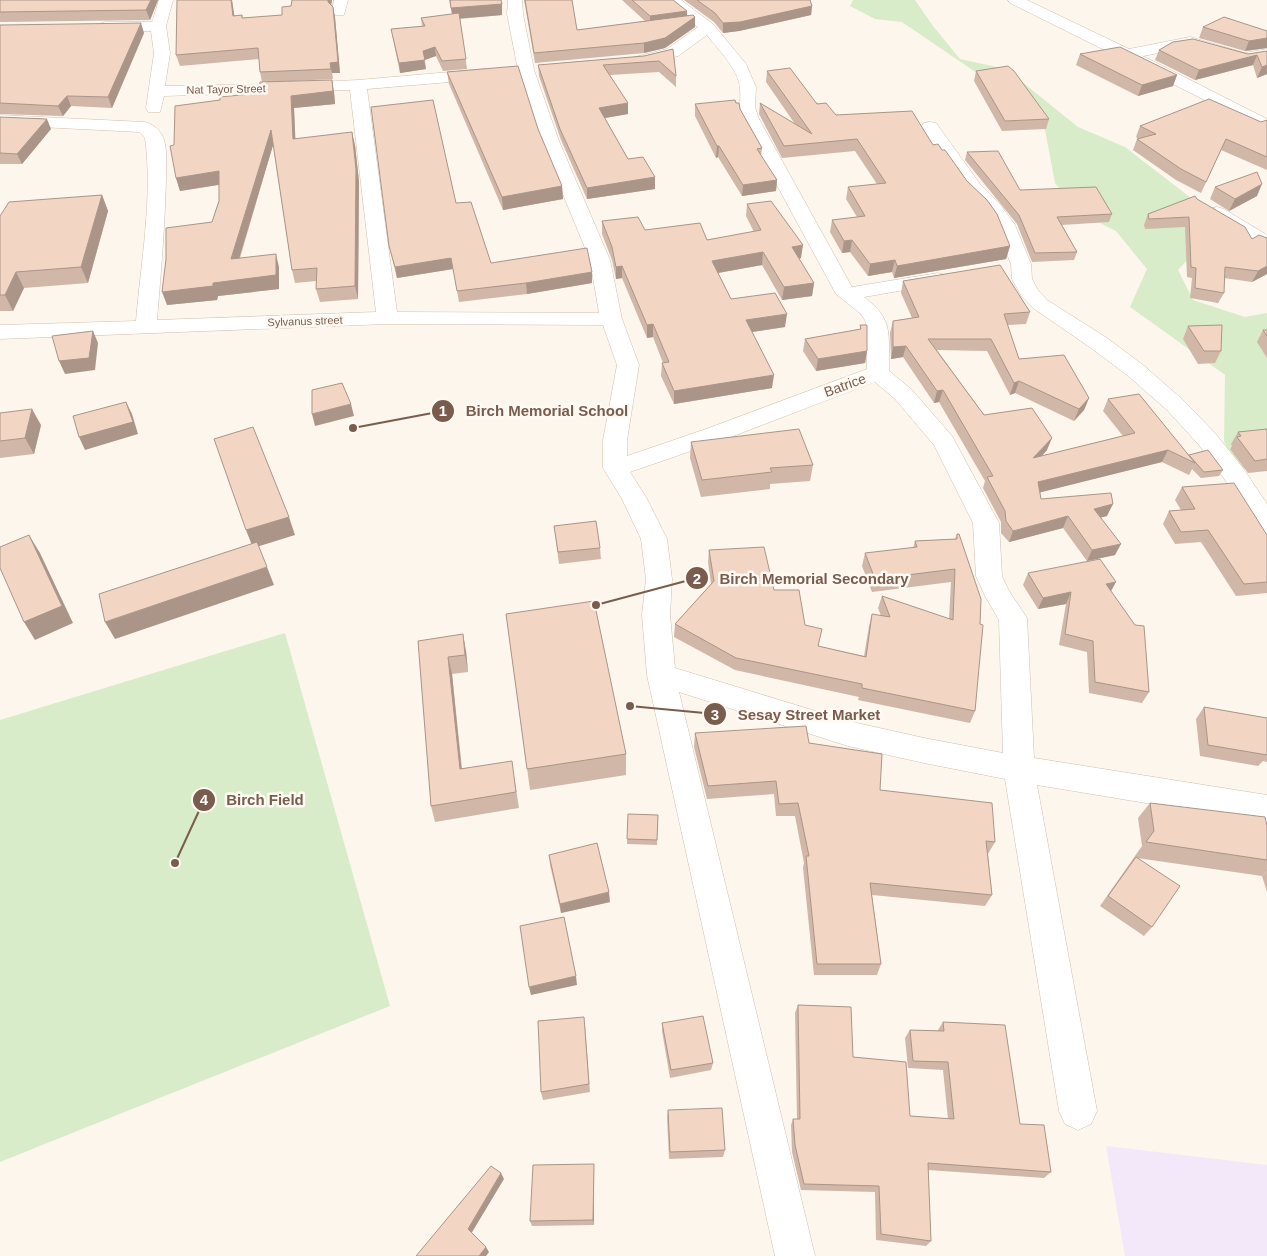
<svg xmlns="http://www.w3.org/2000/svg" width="1267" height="1256" viewBox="0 0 1267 1256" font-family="Helvetica,sans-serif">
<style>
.education{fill:#f3e8fa}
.green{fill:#d8ecc9}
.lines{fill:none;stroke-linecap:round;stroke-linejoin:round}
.minor-casing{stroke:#d1beb0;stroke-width:1}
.minor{fill:#fff;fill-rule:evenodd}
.wall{fill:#d1b7a8}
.shaded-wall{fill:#aa9588}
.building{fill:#f3d5c3;stroke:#aa9588}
.labels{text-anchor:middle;stroke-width:5;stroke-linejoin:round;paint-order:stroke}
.far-street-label{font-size:11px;fill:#7a5c4d;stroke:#fffaf3}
.street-label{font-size:14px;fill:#7a5c4d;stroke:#fffaf3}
.leader{fill:none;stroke:#7a5c4d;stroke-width:2}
.callout-dot{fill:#7a5c4d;stroke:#fffaf3;stroke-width:2}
.mark-label{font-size:15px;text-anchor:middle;font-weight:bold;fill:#fff}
.callout-label{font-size:15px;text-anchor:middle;font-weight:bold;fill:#7a5c4d;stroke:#fffaf3;stroke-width:5;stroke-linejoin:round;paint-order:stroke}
</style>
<rect width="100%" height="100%" fill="#fdf6ec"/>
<polygon class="education" points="1106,1146 1267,1165 1267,1256 1125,1256"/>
<g class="green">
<polygon points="853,0 915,0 933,26 960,59 1006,69 1078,127 1125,147 1191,198 1206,240 1178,270 1193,300 1245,317 1267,313 1267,469 1236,468 1224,441 1225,375 1130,307 1147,269 1116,231 1078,212 1055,183 1045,130 995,79 974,71 902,22 875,19 850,6"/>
<polygon points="285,633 390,1006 0,1162 0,720"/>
</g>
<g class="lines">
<g class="minor-casing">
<g id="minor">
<path d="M159,0H173L166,26L170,53L165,86L278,84L358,80L485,69L491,71L493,74L491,77L485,79L367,89L397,312L599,313L590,260L541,141L518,70L507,14L508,0H522L523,14L534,70L559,141L610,260L622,319L639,365L627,440V456L706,429L867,369L866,322L861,314L836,294L741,119C739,108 741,99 740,88C738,68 718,50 707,35L678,56L637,66L631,64L629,61L631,58L667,49L698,27L664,0H681L713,24L746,64L756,87L755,107L759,119L852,287L938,273L945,275L948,279L945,283L864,297C895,320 888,336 889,371L911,389L952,436L999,523L1002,576L1009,591L1027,618L1034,758L1267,795V823L1037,785L1097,1111L1091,1124L1078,1130L1065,1124L1059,1111L1005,779L924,763L848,746L679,692L815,1256H775L647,675L642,615L646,579L641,539L622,499L603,468V440L617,365L603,325L387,324L0,339V325L136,321C141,261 153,198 145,138L139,132L0,125V115L144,122C151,123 159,129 162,135C168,147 166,165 166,177C165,225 161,272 157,320L376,312L350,90L164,96L160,112H148L146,108L154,53L151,31L105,32L100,30L97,27L100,24L105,22H152ZM875,382L895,399L934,445L973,523L976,576L985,596L999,620L1003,753L924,738L848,721L675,668L670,615L672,579L667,539L646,497L630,472L723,440Z"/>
<polygon points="334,0 348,0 344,15 334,15 332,12"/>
<polygon points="1008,0 1027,0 1129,49 1190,37 1245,53 1267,49 1267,59 1244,63 1189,47 1143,56 1267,119 1267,131 1010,3"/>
<polygon points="930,122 936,123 980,184 999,203 1015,225 1031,264 1032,279 1038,290 1047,300 1107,338 1143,365 1183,400 1215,433 1243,468 1267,504 1267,533 1258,530 1225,480 1199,445 1167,410 1127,375 1091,348 1033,308 1022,297 1012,279 1011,264 995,225 985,211 966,192 921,127 924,123"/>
<polygon points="1217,207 1224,209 1267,235 1267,249 1260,247 1210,217 1207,213 1210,209"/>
</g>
</g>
<use href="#minor" class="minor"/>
</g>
<g class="wall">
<polygon points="0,0 158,0 150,20 0,22"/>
<polygon points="232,0 234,16 242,15 243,18 282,15 291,6 292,0 332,0 331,5 333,7 335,17 340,73 332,73 333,79 273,82 334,92 335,104 294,108 295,139 355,145 359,182 358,299 320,302 316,289 316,281 295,283 292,270 273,145 240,258 279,267 279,289 218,296 217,300 167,305 212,222 219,201 219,185 180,191 176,178 174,145 220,100 260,93 262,82 260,72 259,59 180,66 176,55"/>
<polygon points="449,0 501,0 502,15 460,19 467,69 443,71 436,56 425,60 426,69 400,73 391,29 422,26 421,18 452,14"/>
<polygon points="524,0 572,0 577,30 645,21 622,0 673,0 687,16 695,27 665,48 644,53 535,63"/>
<polygon points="684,0 810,0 812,6 811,15 739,31 723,33 714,22"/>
<polygon points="0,25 144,33 112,108 71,106 63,116 0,114"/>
<polygon points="1203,27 1267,31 1267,48 1245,51 1199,38"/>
<polygon points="673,49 676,76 676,87 659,72 610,75 628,114 605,118 628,159 655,189 587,199 561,140 539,76 538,65 644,56"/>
<polygon points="1159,50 1248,54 1267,51 1267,74 1257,78 1253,65 1195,80 1155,60"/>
<polygon points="1080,54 1177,75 1173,86 1138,96 1076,65"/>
<polygon points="767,71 836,115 933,145 1010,246 1006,259 894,278 892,272 868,276 850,252 842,253 830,232 832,220 857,217 846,199 848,187 877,184 855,151 782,158 759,114 760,103 795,124 766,82"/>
<polygon points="976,71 1049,119 1046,129 1002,131 974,81"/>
<polygon points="447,72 562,186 563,199 503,210 449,84"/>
<polygon points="695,104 740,109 762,148 761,156 777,180 776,191 742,196 718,157 716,158 695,116"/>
<polygon points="0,117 51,129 22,164 0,164"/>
<polygon points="1267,120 1267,170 1221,150 1201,193 1176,180 1133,150 1137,139 1139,139 1136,137 1140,126 1261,122"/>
<polygon points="967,152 1020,190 1112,214 1109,222 1062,225 1077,252 1074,260 1032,262 1017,224 965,160"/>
<polygon points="1215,187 1257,196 1229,211 1210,199"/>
<polygon points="102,195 108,211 88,283 24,288 13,311 0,311 0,216"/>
<polygon points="1197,199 1267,274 1252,282 1224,278 1224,293 1218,303 1190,298 1192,278 1187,277 1185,227 1145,229 1144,225 1148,214"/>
<polygon points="456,203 491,263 592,283 527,294 459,302 453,269 397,278 389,246"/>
<polygon points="747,204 801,258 799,259 814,283 812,296 782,300 762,265 718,273 731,299 785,327 752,332 772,388 674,404 661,376 662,363 663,363 653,337 647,338 622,278 616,279 612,260 602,234 602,221 645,230 707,240 754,232 746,216"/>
<polygon points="903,281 1030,312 1026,324 1007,325 1019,359 1089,398 1084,410 1074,421 1015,393 1010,395 987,351 937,350 984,415 1047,450 1042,456 1123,436 1103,411 1108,399 1189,455 1223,470 1219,476 1201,478 1192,469 1189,475 1162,462 1040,492 1041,499 1107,516 1101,517 1115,555 1087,561 1063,528 1009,542 1001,533 1001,522 983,488 985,481 939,402 934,403 903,357 891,359 890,333 893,321 912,318 901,293"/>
<polygon points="860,325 867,351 865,363 816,371 803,351 805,339 860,329"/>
<polygon points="1188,326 1221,351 1215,363 1198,364 1183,339"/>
<polygon points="1263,330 1267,330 1267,358 1257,342"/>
<polygon points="0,413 41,425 34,454 0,458"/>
<polygon points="1267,429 1267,471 1248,473 1230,449 1232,446 1231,444 1238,432"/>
<polygon points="691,442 813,465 810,481 770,484 770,489 701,497 690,458"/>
<polygon points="1182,487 1267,535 1267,593 1236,596 1201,542 1175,544 1163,524 1169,511 1181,510 1175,500"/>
<polygon points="554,526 600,548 601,559 559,564"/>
<polygon points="957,534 975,711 970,723 858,700 859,697 735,670 674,637 675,624 711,584 708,562 709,550 774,590 805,625 818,646 864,656 869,626 872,614 881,616 878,608 882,596 949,619 951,582 872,592 862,566 865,553 913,548 915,541 955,539"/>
<polygon points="1028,573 1111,591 1149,692 1142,703 1089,693 1087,652 1059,645 1066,604 1038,609 1023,585"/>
<polygon points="506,614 626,754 626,775 530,790"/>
<polygon points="418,641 466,651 468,672 452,674 462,768 514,776 519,808 435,822 431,806"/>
<polygon points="1204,707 1267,718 1267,762 1263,761 1258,766 1200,756 1196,719"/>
<polygon points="695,733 809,743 880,790 995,842 988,854 992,895 985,906 872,895 881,964 877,975 814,975 803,868 804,863 795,816 776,816 774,794 707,799 694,747"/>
<polygon points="1150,803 1267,826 1267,871 1262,876 1137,858 1152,927 1144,936 1100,906 1142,846 1138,818"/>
<polygon points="658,815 657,845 627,844 627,839"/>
<polygon points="549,855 610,902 561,913 550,865"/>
<polygon points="1267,871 1267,892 1262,876"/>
<polygon points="798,1005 853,1057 910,1116 948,1119 943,1070 908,1068 905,1038 910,1030 938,1031 938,1030 943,1022 1020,1124 1051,1172 1044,1178 928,1170 931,1241 926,1246 876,1240 875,1192 801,1190 792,1152 791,1125 793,1119 797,1119 795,1013"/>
<polygon points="662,1023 713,1063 711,1070 670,1078 662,1031"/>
<polygon points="585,1025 590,1092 543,1100 541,1092"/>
<polygon points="668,1110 725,1150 723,1157 669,1159 667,1117"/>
<polygon points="594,1171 594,1225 532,1226 530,1221"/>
</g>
<g class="shaded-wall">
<polygon points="151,0 158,0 150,20 146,10"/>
<polygon points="231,0 232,0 236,26 233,16"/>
<polygon points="328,0 332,0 330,12 328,2"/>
<polygon points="502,4 502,15 453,19 451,8"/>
<polygon points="812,6 811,15 739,31 723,33 723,23"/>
<polygon points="333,7 335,17 340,73 332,73 333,79 330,63"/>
<polygon points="687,11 687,21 650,26 650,16"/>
<polygon points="695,17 695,27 665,48 644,53 644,43"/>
<polygon points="141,23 144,33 112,108 108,97"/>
<polygon points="1267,38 1267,48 1245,51 1249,41"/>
<polygon points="435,47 436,56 424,60 426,69 400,73 399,63 423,51"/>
<polygon points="1257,55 1253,65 1195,80 1199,70"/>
<polygon points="1267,65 1267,74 1257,78 1262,67"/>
<polygon points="1177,75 1173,86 1138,96 1142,85"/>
<polygon points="332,80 334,92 335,104 294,108 296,152 293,139 291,96"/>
<polygon points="67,96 71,106 63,116 58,106"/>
<polygon points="628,103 628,114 599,119 599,108"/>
<polygon points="47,119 51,129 22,164 17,154"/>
<polygon points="271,130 274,142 235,272 231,259"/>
<polygon points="352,132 355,145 359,182 358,299 355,286"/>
<polygon points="717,146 719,146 718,157 716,158"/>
<polygon points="219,171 223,184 180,191 176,178"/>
<polygon points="655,177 655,189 587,199 587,188"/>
<polygon points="777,180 776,191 742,196 743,185"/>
<polygon points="1262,184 1257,196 1229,211 1235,199"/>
<polygon points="562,186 563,199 503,210 502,197"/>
<polygon points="102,195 108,211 88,283 81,267"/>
<polygon points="852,240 850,252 842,253 844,241"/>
<polygon points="803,245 801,258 791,260 792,247"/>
<polygon points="1010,246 1006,259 894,278 897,266"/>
<polygon points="763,252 762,265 712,274 712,261"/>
<polygon points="276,254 279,267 279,289 218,296 217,300 167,305 162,292 213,283"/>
<polygon points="451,258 453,269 397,278 395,267"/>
<polygon points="895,260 892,272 868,276 870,264"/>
<polygon points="622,266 622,278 616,279 616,267"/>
<polygon points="1267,266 1267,274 1252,282 1258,271"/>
<polygon points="16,272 24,288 13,311 5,295"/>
<polygon points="592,272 592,283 527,294 526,283"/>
<polygon points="814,283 812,296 782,300 784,287"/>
<polygon points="787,314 785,327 745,333 746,320"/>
<polygon points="653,324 653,337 647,338 647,325"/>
<polygon points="93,331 98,343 95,370 65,374 59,361"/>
<polygon points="906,346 903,357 891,359 893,347"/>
<polygon points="867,351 865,363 816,371 818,359"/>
<polygon points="774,375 772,388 674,404 674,391"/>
<polygon points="1019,381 1015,393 1010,395 1014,383"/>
<polygon points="943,390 939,402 934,403 937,391"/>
<polygon points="1089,398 1084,410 1074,421 1079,409"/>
<polygon points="126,402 132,414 138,434 85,450 79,437"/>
<polygon points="351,404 354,416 315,426 312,414"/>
<polygon points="32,409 41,425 34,454 25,438"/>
<polygon points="1052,438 1047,450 1029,470 1033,458"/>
<polygon points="1168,450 1162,462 1034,494 1038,482"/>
<polygon points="1113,504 1107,516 1089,521 1094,509"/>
<polygon points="1068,516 1063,528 1009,542 1013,531"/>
<polygon points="289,517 295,535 253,548 246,530"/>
<polygon points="29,535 40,553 73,623 35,640 24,622"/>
<polygon points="1121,544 1115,555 1087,561 1092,550"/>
<polygon points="267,567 274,585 115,639 105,622"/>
<polygon points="1116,582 1110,593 1106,584"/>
<polygon points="1071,592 1066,604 1038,609 1043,598"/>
<polygon points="463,634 466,651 468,672 465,655"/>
<polygon points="448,657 452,674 463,785 460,769"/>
<polygon points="609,892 610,902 561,913 560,904"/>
<polygon points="576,976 577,985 531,995 529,987"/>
<polygon points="594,1164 594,1225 593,1220"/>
<polygon points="501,1173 504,1179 471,1234 468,1229"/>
<polygon points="486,1247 489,1252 486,1256 479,1256"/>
</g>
<g class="building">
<polygon points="0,0 151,0 146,10 0,12"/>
<polygon points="177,0 231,0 233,16 242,15 242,18 282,15 282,7 291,6 292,0 328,0 328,2 333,7 338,62 330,63 331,69 260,72 258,48 176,55"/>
<polygon points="450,0 501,0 502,4 451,8"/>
<polygon points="525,0 572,0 577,30 693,15 695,17 665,38 644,43 534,53"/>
<polygon points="632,0 673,0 687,11 650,16"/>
<polygon points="697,0 810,0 812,6 740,22 723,23 715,13"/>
<polygon points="459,13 466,59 442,61 435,47 423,51 425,60 399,63 391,29 425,26 421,18"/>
<polygon points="1224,17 1267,31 1267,38 1249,41 1203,27"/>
<polygon points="141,23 108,97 67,96 58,106 0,103 0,25"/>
<polygon points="1193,39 1248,54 1267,51 1267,65 1262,67 1257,55 1199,70 1159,50 1173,42"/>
<polygon points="1120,47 1177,75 1142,85 1080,54"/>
<polygon points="673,49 676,76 659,61 603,65 628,103 599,108 628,159 643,157 655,177 587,188 560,129 538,65 644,56"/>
<polygon points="518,66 538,129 562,186 502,197 447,72"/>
<polygon points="1008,66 1014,71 1049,119 1005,121 976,71"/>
<polygon points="790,68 817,104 826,103 836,115 912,111 933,145 938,144 942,150 945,150 967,181 987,200 997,214 1010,246 897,266 895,260 870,264 852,240 844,241 832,220 865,216 848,187 886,183 857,139 784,146 760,103 812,134 767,71"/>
<polygon points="332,80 333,91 291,96 293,139 352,132 356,169 355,286 316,289 317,268 292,270 271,130 231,259 276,254 276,275 213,283 213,286 162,292 166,259 166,228 212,222 219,201 219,171 176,178 170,146 174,145 175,106 220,100 220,97 260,93 260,82"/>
<polygon points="1209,99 1261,122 1267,120 1267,157 1226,139 1206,182 1181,169 1137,139 1156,134 1140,126"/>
<polygon points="433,100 456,203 471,202 491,263 587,248 592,272 526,283 457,291 451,258 395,267 389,246 371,107"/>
<polygon points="735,100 736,103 739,103 740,109 762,148 757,149 777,180 743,185 719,146 717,146 695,104"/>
<polygon points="0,117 47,119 17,154 0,153"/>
<polygon points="998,151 1020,190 1096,187 1112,214 1057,217 1077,252 1035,253 1019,215 967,152"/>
<polygon points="1257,172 1262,184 1235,199 1215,187"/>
<polygon points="102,195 81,267 16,272 5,295 0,295 0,216 9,202"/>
<polygon points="1195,196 1197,199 1245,227 1252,239 1259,235 1267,238 1267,266 1258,271 1225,267 1224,293 1195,288 1196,268 1191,267 1189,217 1149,219 1148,214"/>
<polygon points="771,201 803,245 792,247 814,283 784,287 763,252 712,261 731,299 775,293 787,314 746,320 774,375 674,391 662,363 669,362 653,324 647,325 622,266 616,267 612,247 602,221 638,217 645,230 700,223 707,240 761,230 747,204"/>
<polygon points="1000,265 1030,312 1004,314 1019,359 1064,355 1089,398 1079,409 1019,381 1014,383 991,339 928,339 984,415 1032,408 1052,438 1033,458 1135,433 1108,399 1139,394 1195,463 1168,450 1038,482 1041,499 1111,493 1113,504 1094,509 1121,544 1092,550 1068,516 1013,531 1006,521 1005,511 987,477 993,476 943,390 937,391 906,346 893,347 893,321 919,317 903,281"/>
<polygon points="860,325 867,325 867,351 818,359 805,339 861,329"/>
<polygon points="1222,325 1221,351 1204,351 1188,326"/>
<polygon points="1263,330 1267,330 1267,336"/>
<polygon points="93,331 89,358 59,361 52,336"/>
<polygon points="342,383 351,404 312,414 312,390"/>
<polygon points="126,402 133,422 79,437 73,416"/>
<polygon points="32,409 25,438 0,441 0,413"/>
<polygon points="253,427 289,517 246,530 214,439"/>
<polygon points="799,429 813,465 770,468 772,472 702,480 691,442"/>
<polygon points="1267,429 1267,459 1255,461 1237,437 1241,436 1238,432"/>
<polygon points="1208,450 1223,470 1204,472 1189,455"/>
<polygon points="1234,483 1267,535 1267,582 1244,584 1208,530 1181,532 1169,511 1195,509 1182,487"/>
<polygon points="596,521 600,548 558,552 554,526"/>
<polygon points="957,534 959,534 981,599 980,624 983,625 975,711 862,688 862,684 736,658 675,624 714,581 709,550 764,547 774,590 799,590 805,625 822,629 818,646 866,657 872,614 890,617 882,596 953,620 955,569 875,579 865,553 917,547 915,541 957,539"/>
<polygon points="29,535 62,606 24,622 0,568 0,547"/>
<polygon points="257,542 267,567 105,622 99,594"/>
<polygon points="1100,559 1116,582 1106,584 1135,625 1144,626 1149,692 1095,682 1093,641 1065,634 1071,592 1043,598 1028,573"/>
<polygon points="594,601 626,754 527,769 506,614"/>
<polygon points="463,634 465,655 448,657 460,769 512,761 516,792 431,806 418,641"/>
<polygon points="1204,707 1267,718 1267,755 1208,745"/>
<polygon points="806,726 809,743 882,754 880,790 992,803 995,842 986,841 992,895 870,883 881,964 817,964 806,856 809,856 798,803 779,804 776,781 708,786 695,733"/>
<polygon points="1150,803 1265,817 1267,826 1267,860 1146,842 1154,831"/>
<polygon points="628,814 658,815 657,840 627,839"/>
<polygon points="597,843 609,892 560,904 549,855"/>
<polygon points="1136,857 1180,886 1152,927 1108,896"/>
<polygon points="564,917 576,976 529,987 520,926"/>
<polygon points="798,1005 851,1007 853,1057 906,1062 910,1116 954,1119 948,1062 913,1061 910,1030 944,1031 943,1022 1005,1025 1020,1124 1044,1125 1051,1172 928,1163 931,1241 881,1234 879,1186 804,1184 795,1145 793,1119 800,1119"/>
<polygon points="703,1016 713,1063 671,1070 662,1023"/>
<polygon points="584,1017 589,1084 541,1092 538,1021"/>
<polygon points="722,1108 725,1150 670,1152 668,1110"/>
<polygon points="594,1164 593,1220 530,1221 533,1165"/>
<polygon points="491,1166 501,1173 468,1229 486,1247 479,1256 416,1256"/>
</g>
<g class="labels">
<g class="far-street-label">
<text transform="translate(226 89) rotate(-1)" y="4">Nat Tayor Street</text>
<text transform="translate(305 321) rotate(-2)" y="4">Sylvanus street</text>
</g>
<g class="street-label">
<text transform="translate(845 385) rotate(-20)" y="5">Batrice</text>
</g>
</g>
<path class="leader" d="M353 428L443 411M596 605L697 578M630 706L715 714M175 863L204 800"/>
<g class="callout-dot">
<circle cx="353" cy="428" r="5"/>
<circle cx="596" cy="605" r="5"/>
<circle cx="630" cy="706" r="5"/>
<circle cx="175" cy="863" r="5"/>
<circle cx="443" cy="411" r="12"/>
<circle cx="697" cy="578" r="12"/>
<circle cx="715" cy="714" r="12"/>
<circle cx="204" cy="800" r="12"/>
</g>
<g class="mark-label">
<text x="443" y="416">1</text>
<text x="697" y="584">2</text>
<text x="715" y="720">3</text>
<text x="204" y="805">4</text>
</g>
<g class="callout-label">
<text x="547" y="416">Birch Memorial School</text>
<text x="814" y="584">Birch Memorial Secondary</text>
<text x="809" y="720">Sesay Street Market</text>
<text x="265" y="805">Birch Field</text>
</g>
</svg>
